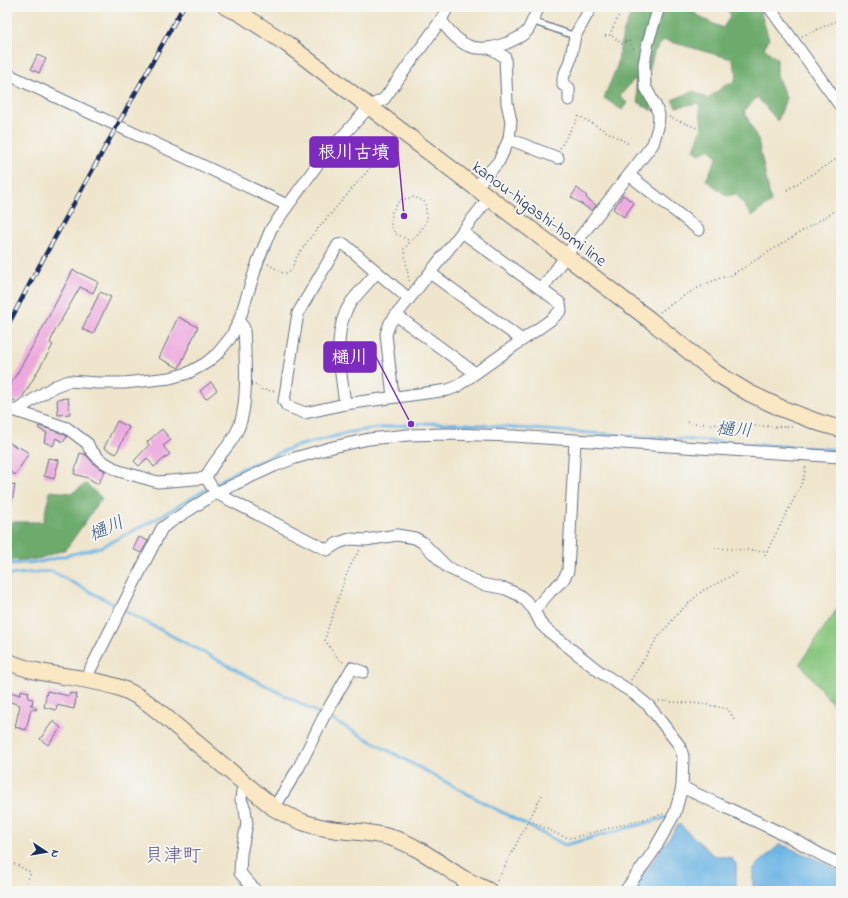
<svg xmlns="http://www.w3.org/2000/svg" width="848" height="898" viewBox="0 0 848 898" font-family="'Indie Flower','Klee One',sans-serif">
<style>
.green{fill:#87c67e;stroke:#517a6e}
.forest{fill:#6dab6d;stroke:#446d66}
.water{fill:#6db5e4;stroke:#4472a1}
.lines{fill:none;stroke-linecap:round;stroke-linejoin:round}
.stream{stroke:#6db5e4;stroke-width:3}
.building{fill:#eda9de}
.lane-casing{stroke:#656f84;stroke-width:8}
.street-casing{stroke:#656f84;stroke-width:13}
.secondary-casing{stroke:#656f84;stroke-width:18}
.path{stroke:#656f84;stroke-width:1.5;stroke-dasharray:1 3;stroke-linecap:butt}
.lane{stroke:#fff;stroke-width:5.5}
.street{stroke:#fff;stroke-width:11}
.secondary{stroke:#fae7c3;stroke-width:16}
.rail-casing{stroke:#1b2f5e;stroke-width:4.5}
.rail{stroke:#f6f6f2;stroke-width:3;stroke-dasharray:9;stroke-linecap:butt}
.labels{text-anchor:middle;stroke-width:4;stroke-linejoin:round;paint-order:stroke}
.street-label{font-size:17px;fill:#1b2f5e;stroke:#f6f6f2}
.water-label{font-size:18px;font-style:italic;fill:#345786;stroke:#f6f6f2}
.quarter-label{font-size:19px;fill:#645a8b;stroke:#f6f6f2}
.leader{fill:none;stroke:#7b2cbf;stroke-width:1.5}
.callout-dot{fill:#7b2cbf;stroke:#f6f6f2;stroke-width:1.5}
.callout{fill:#7b2cbf;stroke:#7b2cbf;stroke-width:1.5}
.callout-label{font-size:18px;text-anchor:middle;font-weight:bold;fill:#fff}
</style>
<rect width="100%" height="100%" fill="#f6f6f2"/>
<filter id="ink" filterUnits="userSpaceOnUse"><feTurbulence type="fractalNoise" baseFrequency=".025" numOctaves="2"/><feDisplacementMap in="SourceGraphic" scale="8" xChannelSelector="R" yChannelSelector="G"/><feConvolveMatrix kernelMatrix="1 2 1 2 8 2 1 2 1" color-interpolation-filters="sRGB"/></filter>
<filter id="wash" filterUnits="userSpaceOnUse"><feTurbulence type="fractalNoise" baseFrequency=".012" numOctaves="4" result="noise"/><feDisplacementMap in="SourceGraphic" scale="16" xChannelSelector="R" yChannelSelector="G"/><feGaussianBlur stdDeviation="0.9" result="paint"/><feColorMatrix in="noise" values="0 0 0 0 0 0 0 0 0 0 0 0 0 0 0 0 0 1.4 0 .05"/><feComposite in="paint" operator="in"/></filter>
<g filter="url(#wash)">
<rect width="100%" height="100%" fill="#efe5cc"/>
<polygon class="green" points="839,606 841,606 841,714 800,663"/>
<g class="forest">
<polygon points="634,7 688,7 703,19 723,28 731,15 725,7 759,7 769,39 764,48 777,59 777,76 786,98 778,121 757,97 744,111 758,140 771,202 752,216 736,194 727,196 706,180 717,157 710,148 700,154 694,150 702,127 699,103 676,107 672,100 694,91 708,99 726,84 734,82 737,74 732,59 664,40 654,52 648,75 652,111 638,102 635,78 620,96 627,103 622,110 604,98 617,66 623,33"/>
<polygon points="86,484 102,498 66,549 38,559 7,561 7,548 11,522 43,522 50,491 72,493"/>
</g>
<g class="water">
<polygon points="679,824 713,855 731,858 736,864 736,891 632,891"/>
<polygon points="780,844 820,861 841,872 841,891 753,891 753,869"/>
</g>
<g class="lines">
<g class="stream">
<polyline points="7,564 40,562 101,547 158,518 238,470 293,447 356,431 411,424 434,423 468,424 517,428 841,450"/>
<polyline points="7,575 51,571 119,607"/>
<polyline points="123,610 322,715"/>
<polyline points="327,717 486,804 565,845 668,817 669,818"/>
</g>
</g>
<g id="blocks">
<g class="building">
<polygon points="37,55 46,59 39,73 31,69"/>
<polygon points="577,188 587,196 586,198 596,205 592,211 571,197"/>
<polygon points="623,195 634,203 624,217 613,209"/>
<polygon points="73,270 98,282 93,293 80,287 55,331 50,343 53,345 22,398 17,402 7,396 7,391 40,333"/>
<polygon points="100,292 111,297 93,334 82,329"/>
<polygon points="178,317 198,327 179,368 159,358"/>
<polygon points="211,382 217,390 206,399 200,391"/>
<polygon points="68,398 70,414 58,415 57,399"/>
<polygon points="117,421 129,427 116,454 104,448"/>
<polygon points="39,426 64,434 67,437 63,442 56,438 53,446 44,442 47,433 38,428"/>
<polygon points="162,429 171,440 163,446 170,454 154,467 147,458 139,466 134,461 149,445 147,442"/>
<polygon points="7,441 18,448 19,447 29,453 15,475 7,470"/>
<polygon points="80,453 86,455 95,465 105,471 98,484 88,478 74,474"/>
<polygon points="48,458 59,460 54,479 44,476"/>
<polygon points="7,483 15,485 11,508 7,508"/>
<polygon points="139,537 148,541 141,553 133,549"/>
<polygon points="21,690 29,692 28,698 33,699 32,705 30,704 37,709 36,710 31,709 26,730 15,727 20,705 7,701 7,691 20,695"/>
<polygon points="47,691 69,696 70,693 77,694 74,709 57,705 56,710 44,707"/>
<polygon points="53,721 61,728 48,745 40,739"/>
</g>
</g>
</g>
<g filter="url(#ink)">
<use href="#blocks" fill-opacity="0" stroke="#656f84" stroke-width="1"/>
<g class="lines">
<g class="lane-casing">
<g id="lane">
<polyline points="532,21 575,36"/>
<polyline points="458,891 464,881"/>
</g>
</g>
<g class="street-casing">
<g id="street">
<polyline points="769,7 841,107"/>
<path d="M441,20C460,47 475,55 507,43C514,40 524,36 528,30C532,23 535,14 539,7"/>
<polyline points="7,74 287,205"/>
<polyline points="569,100 569,88 563,85 563,78 570,61 575,36 591,7"/>
<polyline points="509,139 558,158"/>
<polyline points="629,175 699,230"/>
<polyline points="475,188 499,161 509,139 511,121 507,103 505,57 490,48"/>
<polyline points="430,273 522,340"/>
<polyline points="542,289 570,250 653,144 658,127 659,115 656,107 645,86 644,64 648,42 659,7"/>
<polyline points="409,299 344,244 338,245 298,313 284,401 287,406 305,413 345,404 448,390 456,387 552,319 561,310 560,303 462,232"/>
<polyline points="396,315 475,373"/>
<polyline points="393,397 386,334 390,323 489,198"/>
<path d="M345,404C341,370 331,332 351,302C359,292 369,282 377,272"/>
<polyline points="7,408 67,428 88,444 89,448 100,460 119,471 158,482 206,478"/>
<polyline points="17,410 55,386 69,381 98,383 124,383 170,378 188,373 206,363 218,353 231,337 239,321 258,261 271,229 320,161 370,106 384,99 441,20 448,7"/>
<polyline points="206,478 216,493 327,550 338,543 350,539 366,540 397,535 415,538 422,542 447,567 481,584 506,589 519,595 526,601 534,610 541,624 547,630 600,672 633,693 649,706 679,745 683,756 682,787 675,813 653,852 625,891"/>
<path d="M206,478C213,459 230,448 238,429C249,405 245,356 244,328L239,321"/>
<polyline points="534,610 550,592 563,580 568,571 575,441"/>
<polyline points="85,680 162,528 175,519 216,493 274,466 295,458 333,447 369,439 408,435 447,434 513,436 841,457"/>
<polyline points="249,787 242,791 241,800 245,809 247,824 241,854 240,873 256,891"/>
<path d="M682,787C715,803 750,818 783,834C803,843 821,857 841,864"/>
<polyline points="274,808 299,767 323,718 352,668 363,672"/>
</g>
</g>
<g class="secondary-casing">
<g id="secondary">
<polyline points="226,7 240,13 287,44 650,320 716,373 749,393 783,409 820,423 841,429"/>
<path d="M7,661C42,678 84,675 120,688C134,693 146,701 157,710L274,808C296,821 313,827 338,830C356,832 374,832 392,838C419,846 441,865 464,879C472,883 481,887 489,891"/>
</g>
</g>
<g class="path">
<polyline points="611,7 610,8 620,13 611,32 611,35"/>
<polyline points="835,7 841,12"/>
<polyline points="605,36 611,35 622,44 627,41 629,41 634,49 636,49"/>
<polyline points="802,36 841,19"/>
<polyline points="669,117 697,128"/>
<polyline points="560,148 579,116 629,144"/>
<polyline points="787,190 841,156"/>
<polyline points="268,264 283,273 287,273 291,271 296,258 309,239 394,140"/>
<path d="M409,281L404,249C411,239 425,230 427,218C427,213 425,207 425,202L414,197L400,200L392,212L391,226L395,233L410,241"/>
<path d="M660,312C676,300 711,278 730,276L841,207"/>
<polyline points="255,384 262,390 275,391"/>
<polyline points="687,422 704,424 793,427"/>
<polyline points="715,548 767,551"/>
<polyline points="765,555 799,489 804,477 806,465"/>
<path d="M343,662L335,655L325,640C328,625 334,613 338,599C344,582 349,564 360,550"/>
<polyline points="631,680 656,640 679,612 702,591 739,572"/>
<polyline points="7,683 10,676"/>
<polyline points="659,701 703,704 728,709 734,719"/>
<path d="M529,821C543,825 557,837 572,838L663,814"/>
<polyline points="7,860 30,872 30,875 22,891"/>
<polyline points="497,881 543,793"/>
</g>
<use href="#lane" class="lane"/>
<use href="#street" class="street"/>
<use href="#secondary" class="secondary"/>
<g class="rail-casing">
<polyline id="rail" points="7,327 37,270 183,7"/>
</g>
<use href="#rail" class="rail"/>
</g>
</g>
<g class="labels">
<g class="street-label">
<text transform="translate(540 213) rotate(37)" y="6">kanou-higashi-homi line</text>
</g>
<g class="water-label">
<text transform="translate(734 429) rotate(4)" y="6">樋川</text>
<text transform="translate(106 528) rotate(-24)" y="6">樋川</text>
</g>
<g class="quarter-label">
<text x="173" y="861">貝津町</text>
</g>
</g>
<path class="leader" d="M404 216L398 152M411 424L376 357"/>
<g class="callout-dot">
<circle cx="404" cy="216" r="4"/>
<circle cx="411" cy="424" r="4"/>
</g>
<g class="callout">
<rect x="310" y="137" width="88" height="30" rx="4"/>
<rect x="324" y="342" width="52" height="30" rx="4"/>
</g>
<g class="callout-label">
<text x="354" y="158">根川古墳</text>
<text x="350" y="363">樋川</text>
</g>
<rect width="848" height="898" fill="none" stroke="#f6f6f2" stroke-width="24"/>
<g transform="translate(46 852) rotate(102)" stroke="#f6f6f2" stroke-width="3" paint-order="stroke">
<path d="M0-3L7 15L0 10L-7 15Z" fill="#1b2f5e"/>
<text y="-6" font-size="11" font-weight="bold" text-anchor="middle" fill="#1b2f5e">N</text>
</g>
</svg>
